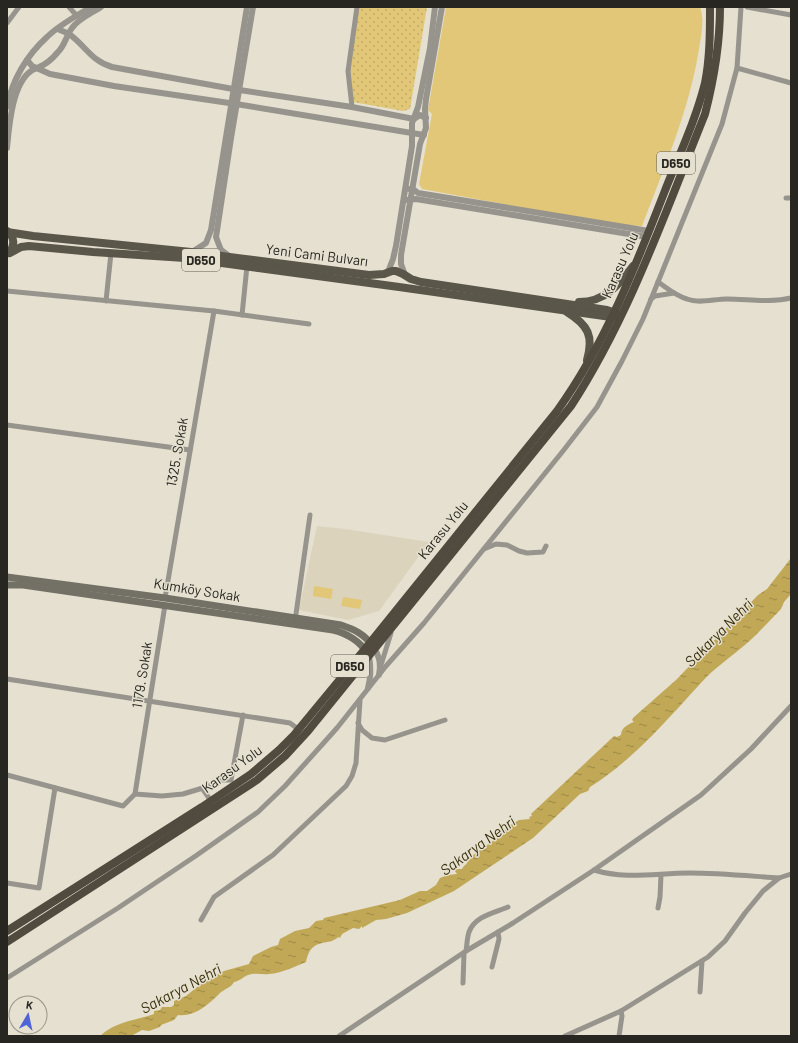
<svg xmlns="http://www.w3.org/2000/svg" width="798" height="1043" viewBox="0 0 798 1043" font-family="Barlow,sans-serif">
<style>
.built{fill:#dbd3bc}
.grass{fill:url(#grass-dots)}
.pitch{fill:#e1c777}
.water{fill:url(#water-ripples)}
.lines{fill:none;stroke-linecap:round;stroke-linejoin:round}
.minor{stroke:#96948d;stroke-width:5}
.tertiary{stroke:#96948d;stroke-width:6}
.secondary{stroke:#737065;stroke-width:7}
.primary{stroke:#5a564a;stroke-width:8}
.trunk{stroke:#504b3e;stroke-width:8}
.labels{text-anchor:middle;stroke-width:3;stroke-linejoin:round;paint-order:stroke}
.shield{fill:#e5e0cf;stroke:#615e54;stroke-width:1}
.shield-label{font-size:13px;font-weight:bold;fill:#282620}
.street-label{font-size:14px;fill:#282620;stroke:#e5e0cf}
.water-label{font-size:15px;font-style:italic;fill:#3b300c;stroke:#e5e0cf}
</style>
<defs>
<pattern id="grass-dots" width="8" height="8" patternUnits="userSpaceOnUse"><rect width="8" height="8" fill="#e1c777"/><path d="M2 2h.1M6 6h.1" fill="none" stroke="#c1ab67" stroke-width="1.8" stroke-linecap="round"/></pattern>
<pattern id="water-ripples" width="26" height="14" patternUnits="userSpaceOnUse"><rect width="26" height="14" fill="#c1a856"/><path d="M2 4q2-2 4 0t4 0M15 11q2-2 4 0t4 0" fill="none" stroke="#9d8947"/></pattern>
</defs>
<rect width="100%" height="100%" fill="#e5e0cf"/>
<polygon class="built" points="317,526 345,529 429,542 379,611 348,620 299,610"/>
<polygon class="grass" points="355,7 427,7 410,109 403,111 353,102 349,78"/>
<g class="pitch">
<path d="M446,7H700C705,20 701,36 699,49C689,111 664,168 642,226L617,225L422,189L419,184L432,114L428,110Z"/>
<polygon points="314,586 333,589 331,599 313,596"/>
<polygon points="343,597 362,600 360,609 341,606"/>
</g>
<path class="water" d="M791,558V594L784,602L781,609C769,621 758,634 746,644C731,657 714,668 700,684C666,721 633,760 590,787L588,791L580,794L533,838L454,891L407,913L386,919L376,920L362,928V926L359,929L353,928L342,934L340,938L339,937C335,939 332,942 327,942C314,944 309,948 306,962C294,967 282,973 269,974C262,975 255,972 248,975C243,977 240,981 234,982C231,988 224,989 220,993C209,1004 195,1017 178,1015L174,1020L161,1025L160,1027L149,1031L142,1030L131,1036H100C116,1021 134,1021 154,1014V1011L160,1010L162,1007H171L174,1005V1001L186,996L202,983L224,971L249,964L253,956L271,947L278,945L280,939L295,931L309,928L316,921L323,920L324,918L400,900L420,891H427L436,885L440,878L448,875L457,874L455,871L456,869H462C464,865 469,863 469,858L497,838L498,834L512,824L519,820L530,819L529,817L532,816L531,814L614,736L617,737L621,735C621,728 628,724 634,722L632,720L634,717L676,680L758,595L767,589Z"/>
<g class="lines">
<g class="minor">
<polyline points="69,7 77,16"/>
<polyline points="747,7 791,15"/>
<polyline points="7,23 19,7"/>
<polyline points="737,68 791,83"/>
<polyline points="352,107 348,71 357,7"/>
<polyline points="786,198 791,198"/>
<path d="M658,282C667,288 676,296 687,299C699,304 714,299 727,299C748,299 770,303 791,298"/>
<polyline points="7,291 214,311 309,324"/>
<polyline points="651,299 655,296 674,293"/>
<polyline points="106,301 111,253"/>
<polyline points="242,315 247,266"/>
<polyline points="7,425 190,450"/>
<polyline points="484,549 496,544 507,545 519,551 527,553 543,552 546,546"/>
<polyline points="165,598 214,311"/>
<polyline points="165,605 142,749 135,794 162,796 183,794 206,787 222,780 231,780 243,715"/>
<polyline points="295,621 310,515"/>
<polyline points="381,665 391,633"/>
<polyline points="7,679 290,723 298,729"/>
<polyline points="358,723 362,730 372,738 385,740 445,720"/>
<polyline points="7,775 123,806 135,794"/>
<polyline points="202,788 211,801"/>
<path d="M594,870C627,880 656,873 689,873C719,873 749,876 779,878"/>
<polyline points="7,883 39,888 55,788"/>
<polyline points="658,908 660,897 661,875"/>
<polyline points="201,920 214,897 273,855 346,786 352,776 356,763 360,700"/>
<path d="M466,951C467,945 467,938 469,932C475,916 494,913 508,907"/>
<polyline points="492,967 499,939 498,932"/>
<polyline points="7,978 118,908 197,855 258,812 285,786 337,728 386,666 424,623 563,451 597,407 622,361 643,319 722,124 737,68 741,7"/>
<polyline points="463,983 464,953"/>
<polyline points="700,992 702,961"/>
<polyline points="339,1036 466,951 513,923 594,870 701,795 751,749 791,706"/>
<polyline points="565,1036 621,1011 708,957 725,941 745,913 763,891 779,878 791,874"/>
<polyline points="619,1036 622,1016 621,1011"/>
</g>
<g class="tertiary">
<path d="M58,29C61,31 66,32 69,34C85,45 91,61 112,67L233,89L352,107L414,119L420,115L426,118"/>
<polyline points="27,60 32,66 50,74 114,86 236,104 424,135"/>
<path d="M7,107C12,80 27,55 47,37C59,25 76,16 91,7"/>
<path d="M7,148C9,127 12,84 31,71C33,69 37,69 39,67C47,64 53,58 58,52C65,45 66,36 72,28C78,19 92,13 101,7"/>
<polyline points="409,189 413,189 418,193 649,231"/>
<polyline points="407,200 416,199 647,237"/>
<polyline points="192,252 206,243 211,230 247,7"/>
<polyline points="229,256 221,250 216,237 231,138 253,7"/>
<polyline points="388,272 393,259 396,246 412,146 412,123 418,107 430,48 435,7"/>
<polyline points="405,275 401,264 401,255 420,144 426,128 425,109 426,99 442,7"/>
<path d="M375,649C380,659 381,665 379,675"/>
<path d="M368,688C371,677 371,667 369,656"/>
</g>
<g class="secondary">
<path d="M7,577L165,598L341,625C353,629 365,634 372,646"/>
<path d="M7,585H23L333,630C346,633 360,641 367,653"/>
</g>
<g class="primary">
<path d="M7,231C15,237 15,246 9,253"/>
<polyline points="7,232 33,236 191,252 369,275 384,274 392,271 396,271 403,274 411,279 421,282 607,310 613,312 617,318"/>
<polyline points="10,253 21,247 29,246 93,252 185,258 399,287 611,317 618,315"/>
<path d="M579,302C605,302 619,285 633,266"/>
<path d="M567,312C588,325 594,336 587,360"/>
</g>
<g class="trunk">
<path d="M7,931L202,807L251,774L279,750L294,735L365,649L557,411C606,343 636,265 666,188C680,153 696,119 705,83C710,58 710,32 710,7"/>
<path d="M7,942L257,780L285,756L308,731L571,406C629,317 665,213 705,114C714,79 720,44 720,7"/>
</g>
</g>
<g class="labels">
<g class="shield">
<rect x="657" y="152" width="38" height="22" rx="3"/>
<rect x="182" y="249" width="38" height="22" rx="3"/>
<rect x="331" y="655" width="38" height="22" rx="3"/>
</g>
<g class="shield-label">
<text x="676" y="168">D650</text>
<text x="201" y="265">D650</text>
<text x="350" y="671">D650</text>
</g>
<g class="street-label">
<text transform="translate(317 255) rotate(7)" y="5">Yeni Cami Bulvarı</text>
<text transform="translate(620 265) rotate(-66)" y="5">Karasu Yolu</text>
<text transform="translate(177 452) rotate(-80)" y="5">1325. Sokak</text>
<text transform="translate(443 530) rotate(-51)" y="5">Karasu Yolu</text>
<text transform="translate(197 590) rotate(9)" y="5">Kumköy Sokak</text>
<text transform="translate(142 675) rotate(-81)" y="5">1179. Sokak</text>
<text transform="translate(232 769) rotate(-36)" y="5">Karasu Yolu</text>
</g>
<g class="water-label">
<text transform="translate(719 633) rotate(-45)" y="5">Sakarya Nehri</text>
<text transform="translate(478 846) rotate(-36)" y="5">Sakarya Nehri</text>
<text transform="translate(181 989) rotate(-28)" y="5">Sakarya Nehri</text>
</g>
</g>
<rect width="798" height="1043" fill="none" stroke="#282620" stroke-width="16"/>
<g transform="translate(28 1015) rotate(9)"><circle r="19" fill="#e5e0cf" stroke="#999689"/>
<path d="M0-3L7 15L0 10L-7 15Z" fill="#5163d9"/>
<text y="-6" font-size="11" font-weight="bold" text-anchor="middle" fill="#282620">K</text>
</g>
</svg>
